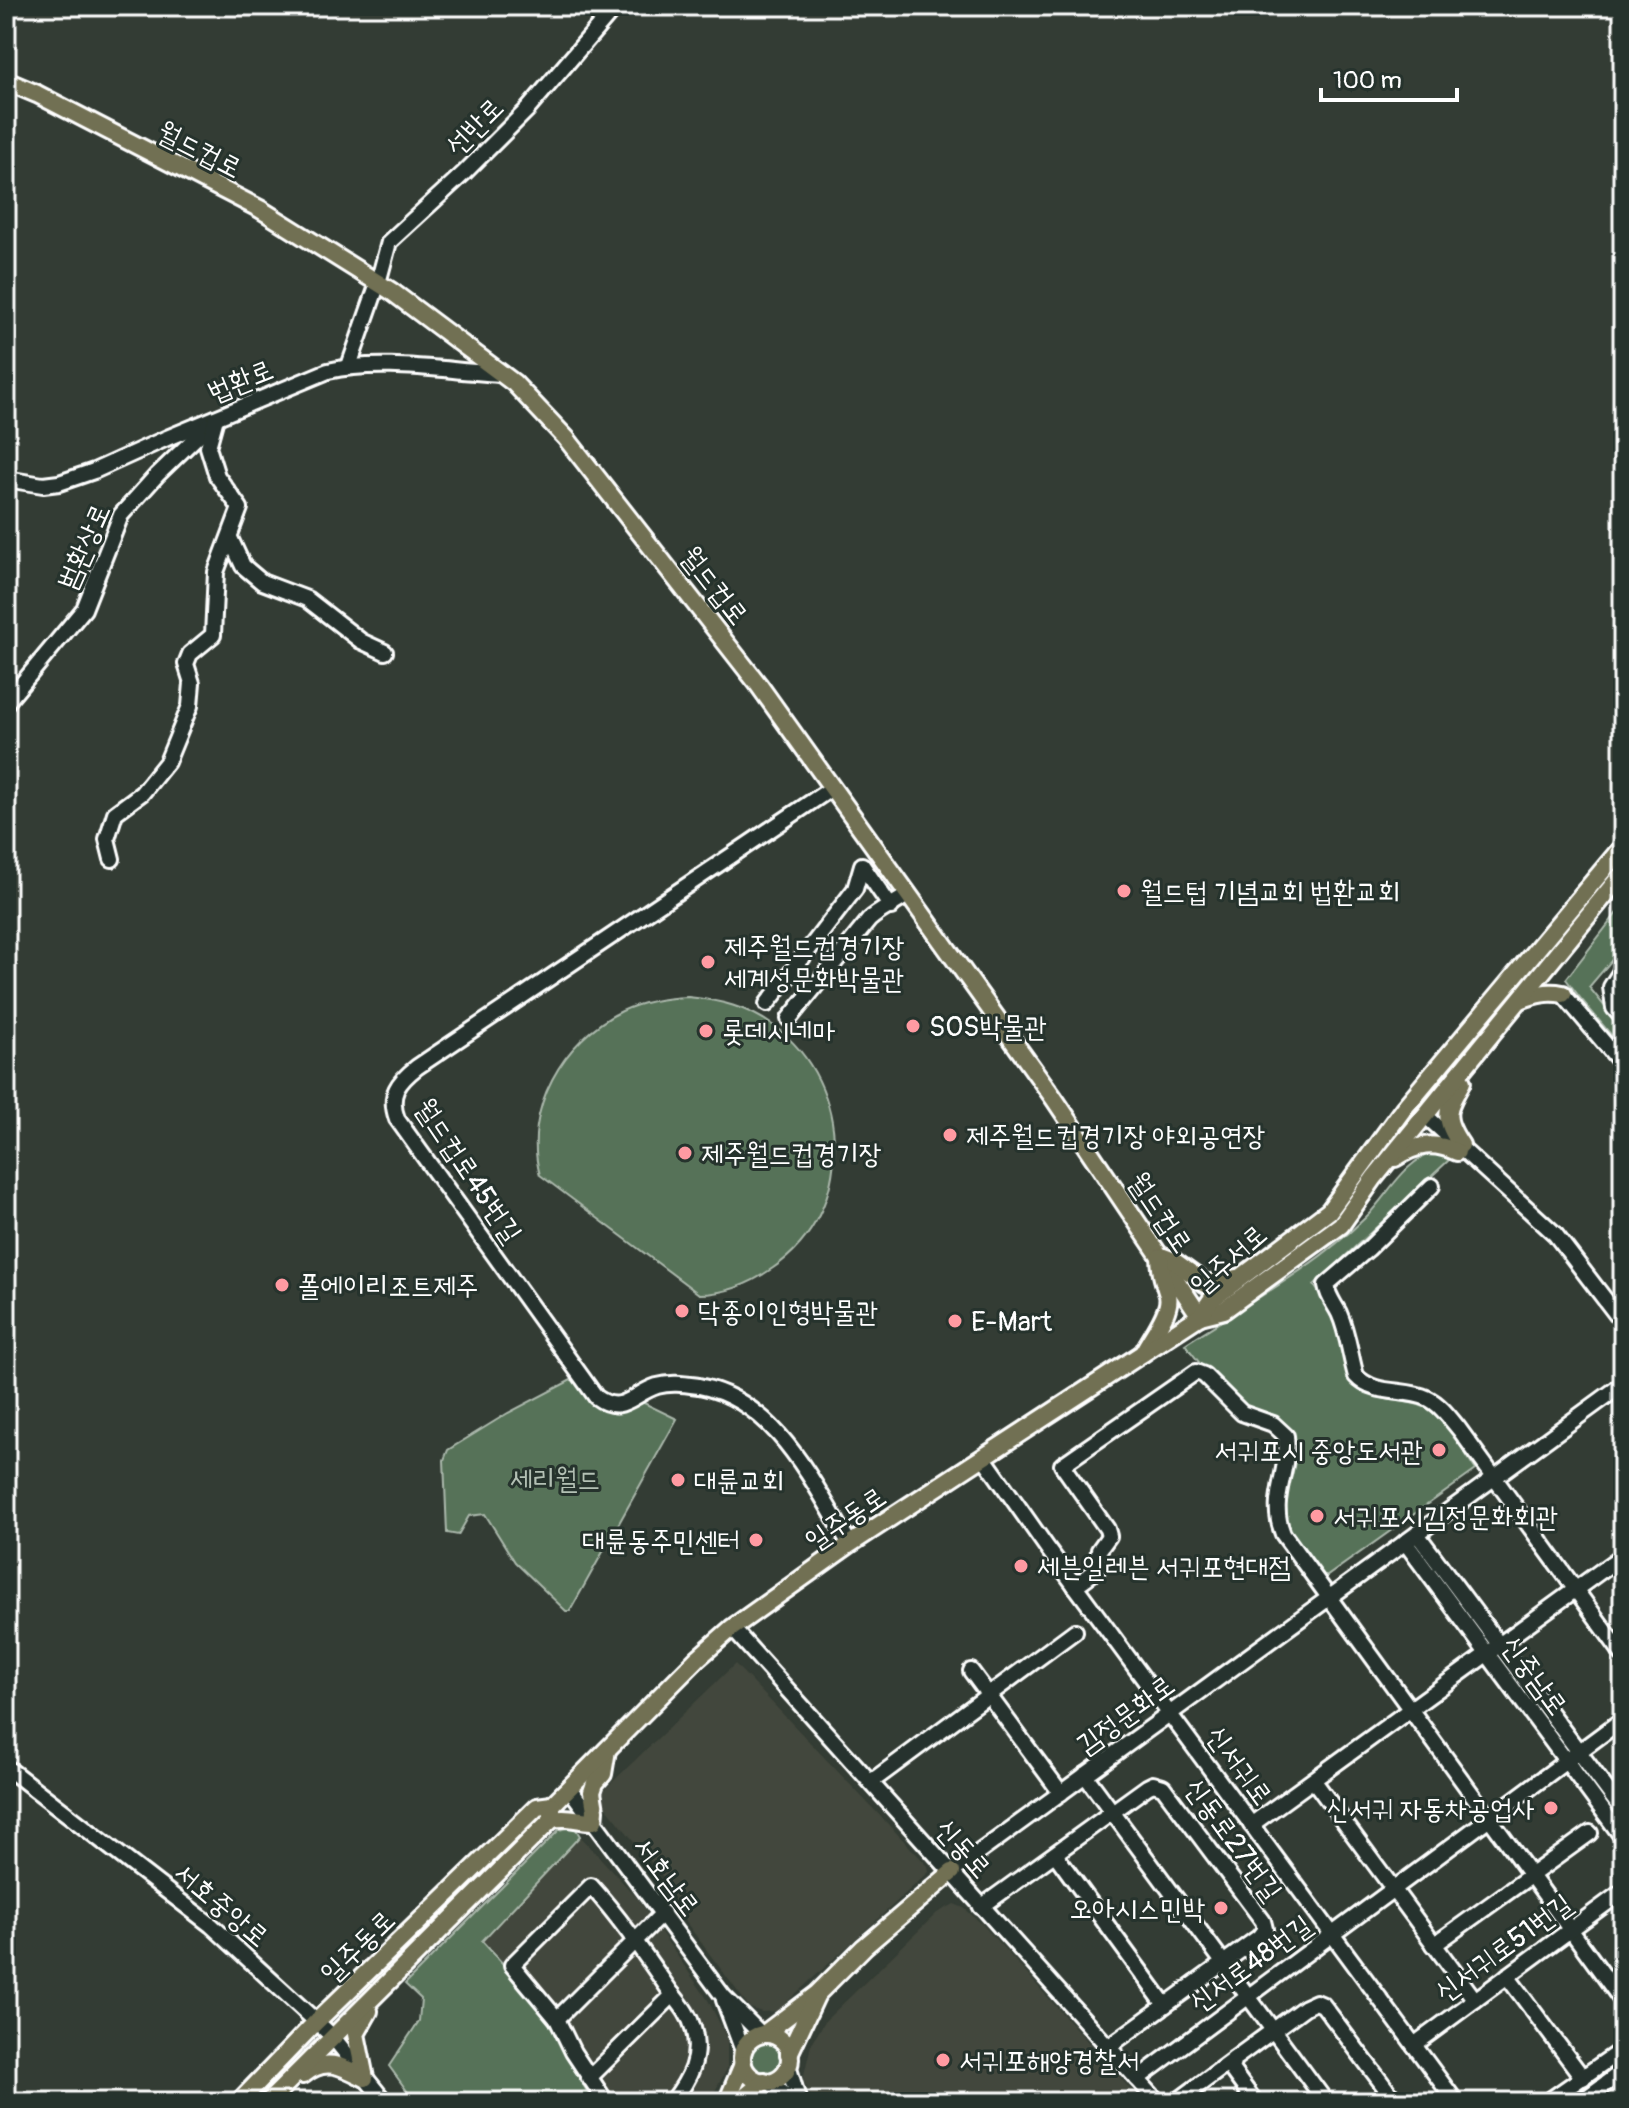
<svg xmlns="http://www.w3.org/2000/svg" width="1629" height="2108" viewBox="0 0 1629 2108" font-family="Pangolin,'Poor Story',sans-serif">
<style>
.built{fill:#42473c}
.green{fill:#577258;stroke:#abb8ac;stroke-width:2}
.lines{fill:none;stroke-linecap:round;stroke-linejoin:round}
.minor-casing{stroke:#fff;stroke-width:20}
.major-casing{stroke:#fff;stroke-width:22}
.minor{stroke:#26332d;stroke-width:14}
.major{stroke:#716f52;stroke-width:16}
.poi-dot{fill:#ff9aa2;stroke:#26332d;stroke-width:3}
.labels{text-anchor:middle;stroke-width:6;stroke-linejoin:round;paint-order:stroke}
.street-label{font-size:28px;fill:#fff;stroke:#26332d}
.poi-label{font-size:28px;fill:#fff;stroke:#26332d;text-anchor:start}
.park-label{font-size:28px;fill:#b3c0b4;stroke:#26332d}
</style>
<rect width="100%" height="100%" fill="#333c34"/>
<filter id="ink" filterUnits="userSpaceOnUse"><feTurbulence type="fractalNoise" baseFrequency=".0125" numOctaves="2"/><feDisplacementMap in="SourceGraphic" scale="16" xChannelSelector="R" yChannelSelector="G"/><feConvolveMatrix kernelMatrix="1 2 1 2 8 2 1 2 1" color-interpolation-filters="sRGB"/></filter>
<g filter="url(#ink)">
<g class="built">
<polygon points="735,1664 928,1866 929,1872 777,2011 762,2012 750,2008 676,1909 666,1881 603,1803 602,1792"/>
<polygon points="580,1836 638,1899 708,2000 727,2038 727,2069 709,2102 594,2102 581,2084 559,2036 539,2006 481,1941"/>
<polygon points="954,1904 964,1908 982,1924 1142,2102 813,2102 803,2079 811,2045 825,2021 937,1913"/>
</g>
<g class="green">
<polygon points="1623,905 1623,947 1589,987 1623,1029 1623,1049 1581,999 1566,979"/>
<path d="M688,997C719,1000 748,1007 774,1026C853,1084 856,1212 773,1268C750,1284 727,1294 699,1294L540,1175C522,1111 563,1039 622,1011C643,1001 665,998 688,997Z"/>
<path d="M1437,1151L1449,1160L1314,1285C1321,1297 1333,1311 1337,1323C1343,1344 1342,1370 1360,1387C1376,1402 1399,1399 1419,1405C1445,1413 1461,1448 1476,1470L1323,1579C1313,1565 1290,1542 1286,1527C1275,1490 1307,1471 1290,1435L1245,1410L1202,1366L1185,1344C1245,1305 1316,1267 1366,1217C1389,1194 1404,1160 1437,1151Z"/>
<polygon points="575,1378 620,1409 642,1402 677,1419 570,1611 566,1611 515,1562 485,1514 469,1516 458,1535 447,1533 444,1460 448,1450 508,1413"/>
<path d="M574,1826L580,1836L482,1941C509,1971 540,2001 559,2037C571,2059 579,2081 594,2102H415L389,2066L419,2021L421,1999L405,1984L559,1830Z"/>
<circle cx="766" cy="2057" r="16"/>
</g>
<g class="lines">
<g class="minor-casing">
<g id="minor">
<polyline points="349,366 378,283 389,242 464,173 527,110 616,6"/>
<path d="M6,479L43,485L59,483L94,471L167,438L328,371C381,359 447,371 502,374"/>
<polyline points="230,538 243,566 262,582 307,599 361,641 385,652"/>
<polyline points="6,703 84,609 121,515 157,475 210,424"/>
<path d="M832,788L417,1067C398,1082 388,1094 397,1119L596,1397C622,1416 632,1394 657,1386C671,1382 684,1384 699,1386C777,1401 812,1482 850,1544"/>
<polyline points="112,859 107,839 115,813 142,793 167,762 190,706 192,683 186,664 190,654 213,635 216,572 240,508 217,476 208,447 216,418"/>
<polyline points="1623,968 1611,987 1614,1008 1623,1018"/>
<polyline points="1563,994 1623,1065"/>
<polyline points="767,1004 855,889 862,865 891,907"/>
<path d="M789,1019L869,920C881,909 894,905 907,895"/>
<polyline points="1425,1115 1555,1234 1623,1323"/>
<path d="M1432,1186L1368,1249L1326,1285C1328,1297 1334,1303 1339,1313C1348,1333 1350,1355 1356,1376C1374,1396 1405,1388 1427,1398C1440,1404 1450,1418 1459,1429L1623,1655"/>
<polyline points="984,1458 1048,1549 1456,2102"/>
<polyline points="1417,1534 1623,1811"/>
<polyline points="1405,1542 1623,1838"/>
<path d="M1075,1586L1097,1570L1099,1550L1109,1536L1107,1529L1062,1465L1196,1372L1204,1375L1242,1413L1273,1424L1286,1436C1290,1474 1268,1498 1283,1534L1623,2002"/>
<polyline points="732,1628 1158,2102"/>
<polyline points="971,1671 1061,1793"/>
<polyline points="6,1767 211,1925 332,2036 385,2102"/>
<polyline points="1085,1775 1326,2102"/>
<polyline points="1314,1781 1475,2000"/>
<polyline points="871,1782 1075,1631"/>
<polyline points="569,1788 723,1996 761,2034"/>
<polyline points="1251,1825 1623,1555"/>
<polyline points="1055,1854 1165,2005"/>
<polyline points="952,1872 1623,1384"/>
<polyline points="981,1907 1147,1787 1153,1784 1163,1787 1263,1921 1265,1929 1259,1937 1108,2047"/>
<polyline points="1434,1945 1590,1833"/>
<polyline points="1507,1976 1583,2078"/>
<polyline points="724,2000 743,2051"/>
<polyline points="557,2019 663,1913"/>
<polyline points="1414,2045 1623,1891"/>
<polyline points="788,2065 799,2102"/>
<polyline points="589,2078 673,1995"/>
<polyline points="1137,2079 1623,1719"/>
<polyline points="769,2081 793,2102"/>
<path d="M606,2102L573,2052L557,2019L512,1965L591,1886C621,1919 645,1955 670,1991C679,2003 689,2013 693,2028C702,2057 689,2080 672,2102"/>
<polyline points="1176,2102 1234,2059"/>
<polyline points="1255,2102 1231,2069 1234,2059 1305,2007 1316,2002 1323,2005 1396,2102"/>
<polyline points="1547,2102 1623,2049"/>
<polyline points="1581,2102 1623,2071"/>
</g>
</g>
<g class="major-casing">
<g id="major">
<polyline points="6,81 37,94 260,209 391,291 514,383 566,438 758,684 1053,1097 1200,1316"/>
<path d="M1520,1000C1536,994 1547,991 1563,994"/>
<path d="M1461,1145C1442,1117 1446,1110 1462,1082"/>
<path d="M1395,1158C1417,1144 1433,1141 1457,1152"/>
<polyline points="1161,1256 1174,1261 1206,1284 1237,1278"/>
<polyline points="1200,1316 1224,1310 1341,1225 1374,1178 1623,873"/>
<path d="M1143,1353C1151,1337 1172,1311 1168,1295C1163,1279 1161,1275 1160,1257"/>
<path d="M552,1819C572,1815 578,1822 594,1821L595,1810L592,1792L595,1783L603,1774L607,1750"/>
<polyline points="764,2034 817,1994 864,1947 952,1872"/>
<circle cx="766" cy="2058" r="24"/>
<polyline points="789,2054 816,1996"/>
<path d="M303,2075C325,2056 342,2066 365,2078L356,2034L369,2011"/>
<polyline points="239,2102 316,2022 537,1807 552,1805 698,1658 732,1628 850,1544 1200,1316 1211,1300 1329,1211 1404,1108 1623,846"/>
<polyline points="268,2102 552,1819 552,1805"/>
<polyline points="727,2102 743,2064"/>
<polyline points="739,2102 764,2081"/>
</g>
</g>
<use href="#minor" class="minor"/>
<use href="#major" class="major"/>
</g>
</g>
<g class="poi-dot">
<circle cx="1124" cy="891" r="8"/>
<circle cx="708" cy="962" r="8"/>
<circle cx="913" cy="1026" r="8"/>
<circle cx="706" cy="1031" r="8"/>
<circle cx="950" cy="1135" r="8"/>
<circle cx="685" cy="1153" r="8"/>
<circle cx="282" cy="1285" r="8"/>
<circle cx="682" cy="1311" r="8"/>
<circle cx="955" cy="1321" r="8"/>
<circle cx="1439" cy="1450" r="8"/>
<circle cx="678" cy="1480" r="8"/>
<circle cx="1317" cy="1516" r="8"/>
<circle cx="756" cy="1540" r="8"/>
<circle cx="1021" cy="1566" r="8"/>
<circle cx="1551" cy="1808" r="8"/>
<circle cx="1221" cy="1908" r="8"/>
<circle cx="943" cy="2060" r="8"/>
</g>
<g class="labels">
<g class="street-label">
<text transform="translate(474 126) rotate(-45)" y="10">선반로</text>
<text transform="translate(200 149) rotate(27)" y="10">월드컵로</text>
<text transform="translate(240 380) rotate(-22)" y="10">법환로</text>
<text transform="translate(83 546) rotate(-66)" y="10">범환상로</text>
<text transform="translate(715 585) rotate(52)" y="10">월드컵로</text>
<text transform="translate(469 1170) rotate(56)" y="10">월드컵로45번길</text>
<text transform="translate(1161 1212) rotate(56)" y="10">월드컵로</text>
<text transform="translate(1228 1259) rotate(-41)" y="10">일주서로</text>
<text transform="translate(845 1518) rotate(-34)" y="10">일주동로</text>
<text transform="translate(1535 1675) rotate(54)" y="10">신중남로</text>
<text transform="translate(1125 1714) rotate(-36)" y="10">김정문화로</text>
<text transform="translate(1240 1765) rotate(54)" y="10">신서귀로</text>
<text transform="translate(1234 1839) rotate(54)" y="10">신동로27번길</text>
<text transform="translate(964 1848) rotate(49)" y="10">신동로</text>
<text transform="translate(667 1876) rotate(53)" y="10">서호남로</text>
<text transform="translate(222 1904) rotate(40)" y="10">서호중앙로</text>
<text transform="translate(357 1946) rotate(-44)" y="10">일주동로</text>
<text transform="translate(1503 1947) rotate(-36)" y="10">신서귀로51번길</text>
<text transform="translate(1250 1963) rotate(-36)" y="10">신서로48번길</text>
</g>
<g class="poi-label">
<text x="1140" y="901">월드텁 기념교회 법환교회</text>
<text x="724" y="956">제주월드컵경기장<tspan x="724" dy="32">세계성문화박물관</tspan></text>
<text x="929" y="1036">SOS박물관</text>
<text x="722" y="1041">롯데시네마</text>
<text x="966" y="1145">제주월드컵경기장 야외공연장</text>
<text x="701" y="1163">제주월드컵경기장</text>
<text x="298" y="1295">폴에이리조트제주</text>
<text x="698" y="1321">닥종이인형박물관</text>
<text x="971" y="1331">E-Mart</text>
<text x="1423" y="1460" text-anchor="end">서귀포시 중앙도서관</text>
<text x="694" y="1490">대륜교회</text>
<text x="1333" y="1526">서귀포시김정문화회관</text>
<text x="740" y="1550" text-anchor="end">대륜동주민센터</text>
<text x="1037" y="1576">세븐일레븐 서귀포현대점</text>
<text x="1535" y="1818" text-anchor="end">신서귀 자동차공업사</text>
<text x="1205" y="1918" text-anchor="end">오아시스민박</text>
<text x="959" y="2070">서귀포해양경찰서</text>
</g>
<g class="park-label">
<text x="555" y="1488">세리월드</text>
</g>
</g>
<rect width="1629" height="2108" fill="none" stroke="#26332d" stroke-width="32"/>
<rect x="16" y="16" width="1597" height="2076" fill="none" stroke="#fff" stroke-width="3" filter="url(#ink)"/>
<path d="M1321 88v12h136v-12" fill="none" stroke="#ffffff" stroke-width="4"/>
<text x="1333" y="88" font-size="24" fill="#ffffff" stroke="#26332d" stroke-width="6" paint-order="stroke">100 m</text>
</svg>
